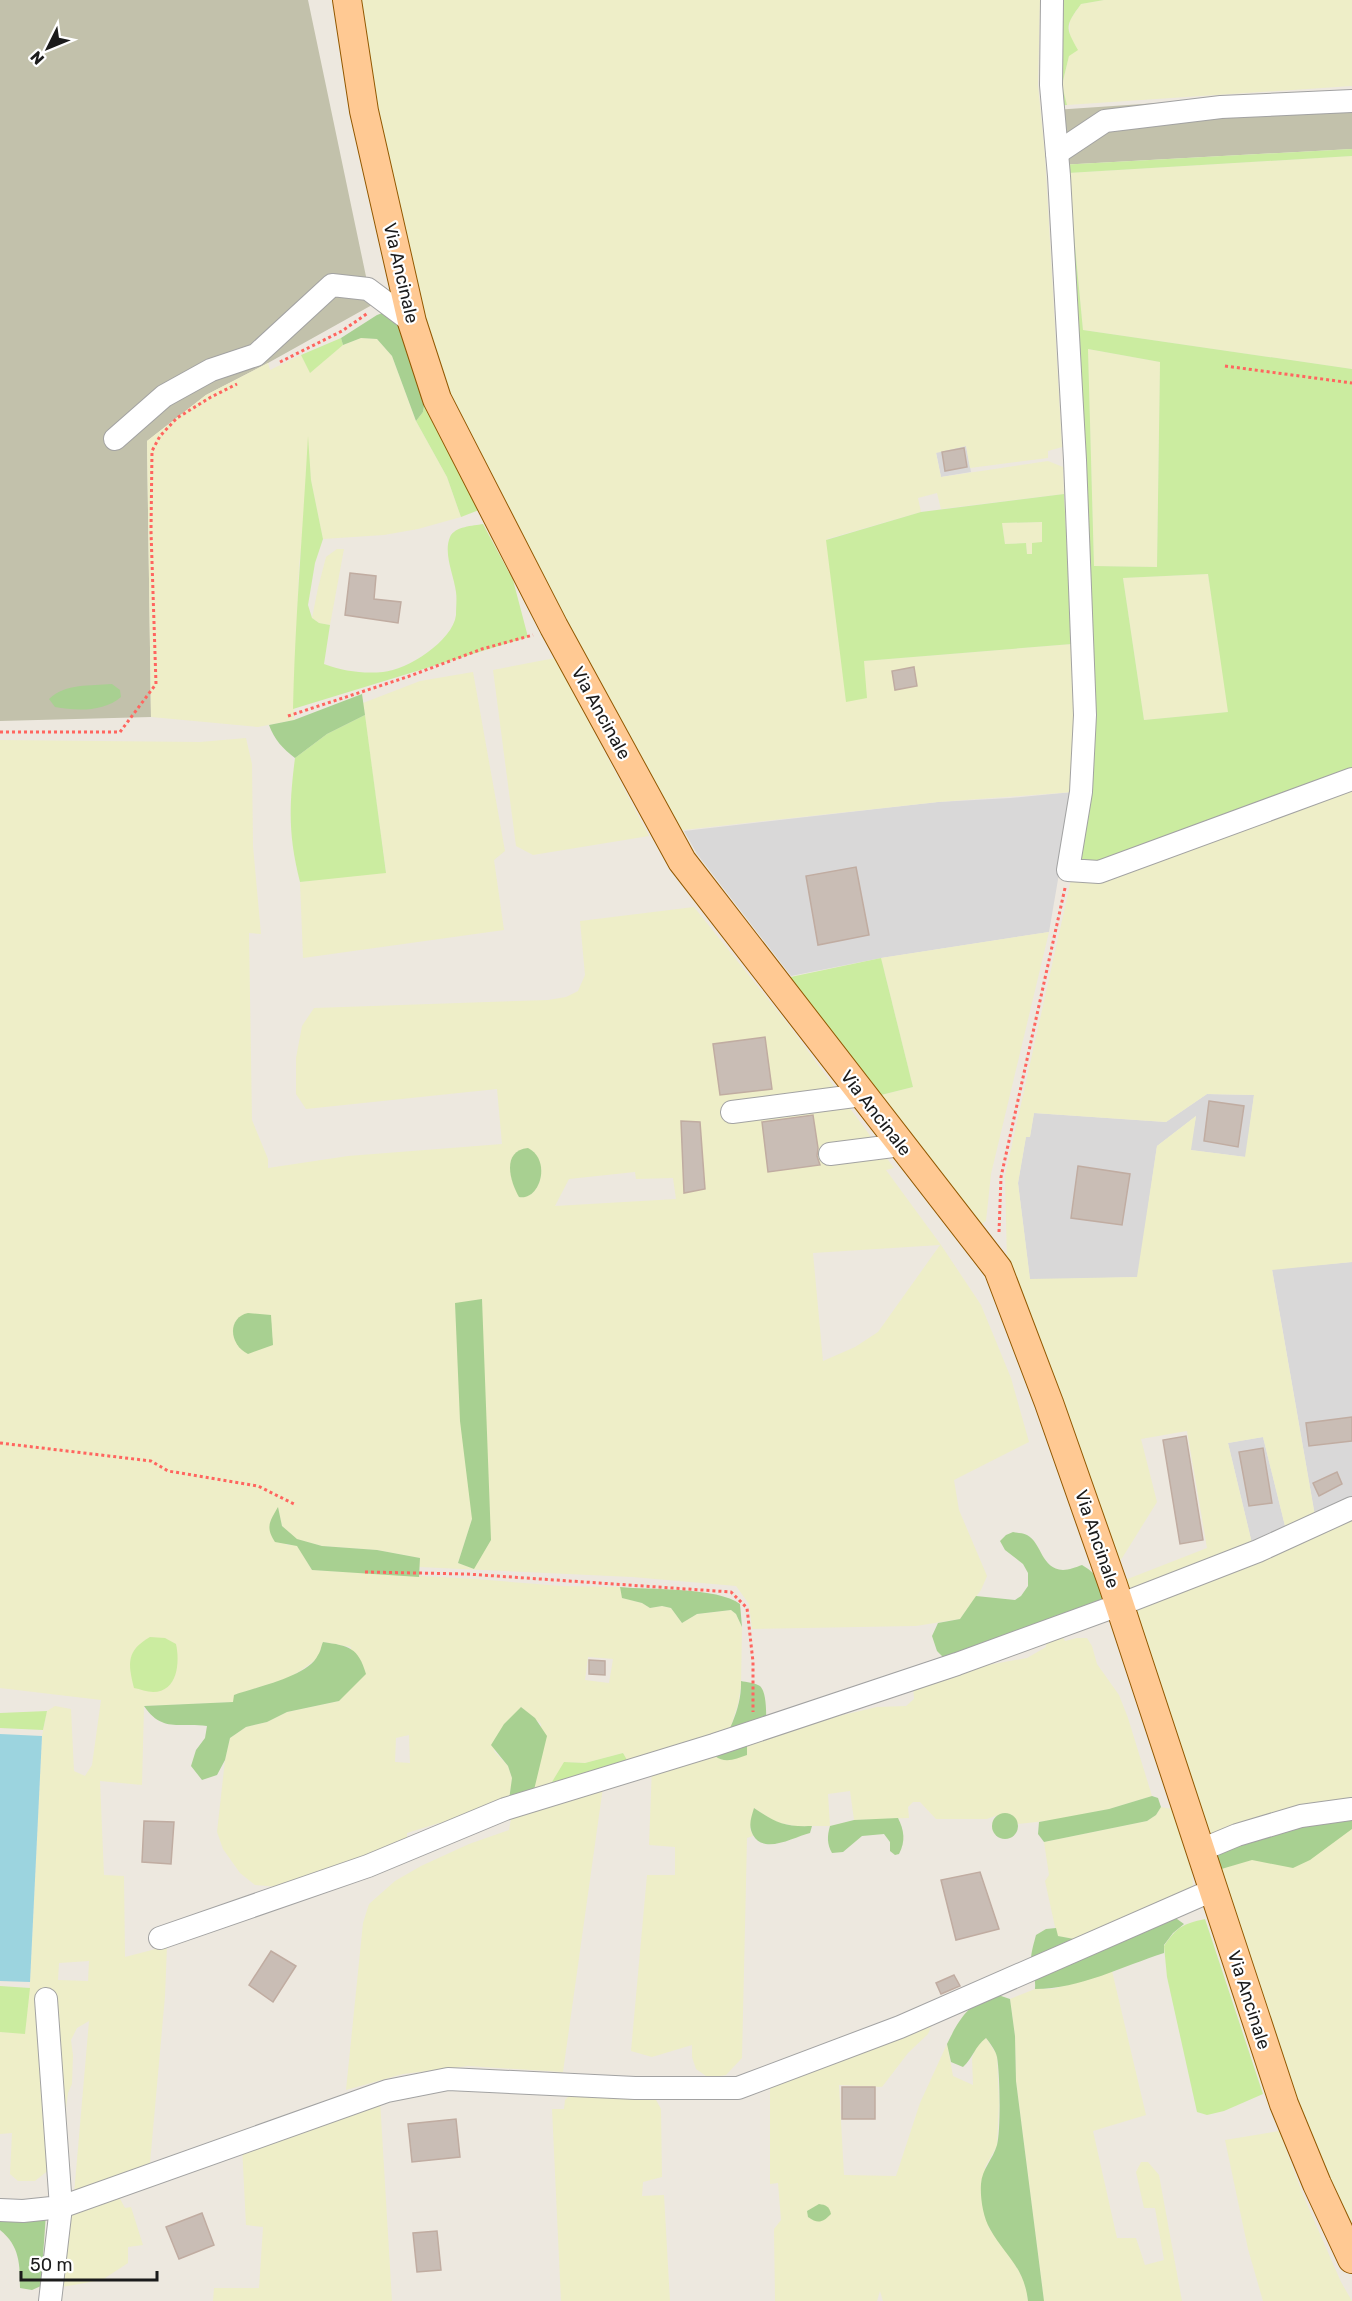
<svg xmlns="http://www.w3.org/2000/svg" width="1352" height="2301" viewBox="0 0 1352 2301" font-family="Rubik,sans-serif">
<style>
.residential{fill:#d9d8d8}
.construction{fill:#c2c1ab}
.farmland{fill:#eeeec8;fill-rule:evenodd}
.grass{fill:#cbeca0;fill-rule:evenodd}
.forest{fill:#a8d091}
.water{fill:#9cd4df}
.building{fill:#c9bdb5;stroke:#c0aca1;stroke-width:1.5}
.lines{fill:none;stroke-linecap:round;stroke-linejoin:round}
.minor-casing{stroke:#a2a2a2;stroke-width:24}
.major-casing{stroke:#925800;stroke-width:30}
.path{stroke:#ff655f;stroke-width:3;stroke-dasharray:3 3;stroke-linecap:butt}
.minor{stroke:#fff;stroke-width:22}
.major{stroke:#ffc993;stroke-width:28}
.labels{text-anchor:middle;stroke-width:4.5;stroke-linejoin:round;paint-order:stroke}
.street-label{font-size:18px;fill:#1b1b1b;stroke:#fff}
</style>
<rect width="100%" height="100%" fill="#ede8df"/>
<g class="residential">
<polygon points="966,446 971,472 941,477 936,452"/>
<polygon points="1073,792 1049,932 881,958 791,976 697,854 684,831 938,802 1010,798"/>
<polygon points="1207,1094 1254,1095 1246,1157 1190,1150 1196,1116 1157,1146 1138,1277 1030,1280 1018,1183 1026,1136 1030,1136 1034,1113 1166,1122"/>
<polygon points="1352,1262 1352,1512 1255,1556 1228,1443 1263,1437 1286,1530 1315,1516 1272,1269"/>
</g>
<g class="construction">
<polygon points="0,0 308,0 372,305 268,363 206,395 147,441 151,717 0,721"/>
<polygon points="1352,90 1352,149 1059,165 1054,110"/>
</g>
<g class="farmland">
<polygon points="350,0 1040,0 1038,85 1045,155 1062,447 1048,451 1048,458 970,468 966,446 936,453 941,477 1048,461 1063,467 1064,494 941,509 937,493 918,498 921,512 827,539 863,661 1072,644 1076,714 1073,792 938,802 674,831 446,398 418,321"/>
<polygon points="1104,0 1352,0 1352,86 1067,105 1062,85 1069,56 1070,20 1081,4"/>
<polygon points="1352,156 1352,369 1083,330 1068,173"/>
<polygon points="361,338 377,339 392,356 416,421 447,477 461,517 418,529 384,535 323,539 311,480 308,443 305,515 299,566 294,720 258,727 151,717 147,441 206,395 268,363 270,370 301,355 310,372 343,345"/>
<polygon points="1088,349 1160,362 1157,567 1094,566"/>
<polygon points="1043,522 1042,542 1033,554 1027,554 1026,543 1005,544 1002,523"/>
<polygon points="337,549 344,549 330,625 319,623 312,618 318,588 326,557"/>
<polygon points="1208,574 1229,712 1144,720 1123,578"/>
<polygon points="555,658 649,836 533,855 516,846 493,670"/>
<polygon points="473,672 505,851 494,860 504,930 303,958 300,882 386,872 363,703 420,681"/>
<path d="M246,738L252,764L253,846L261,934L249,933L252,1120L268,1159V1168L348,1156L502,1144L497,1089L306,1109L296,1094V1058L302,1026L314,1008L548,1000L566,997L578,991L585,975L580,921L694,907L788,1024L894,1168L886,1170L941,1245L981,1305L1011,1378L1029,1442L954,1480L959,1510L987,1576L981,1590L960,1619L916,1626L752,1629L749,1604L736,1586L632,1577L419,1567L420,1558L377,1550L322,1546L296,1539L282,1526L278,1508L270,1523L287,1545H297L312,1570L475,1579L562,1586L620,1587L623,1598L642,1603L650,1608L662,1606L671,1608L682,1623L697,1614L731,1610L736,1614L742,1627L741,1686L738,1704L730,1729L627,1760L623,1753L585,1763L565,1762L552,1782L534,1790L541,1724L521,1707L494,1751L508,1766L512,1778L509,1800L442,1827L439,1823L407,1833V1845L279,1887L255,1885L240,1873L223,1849L217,1832L225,1760L230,1738L246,1727L267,1722L287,1712L339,1701L351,1647L323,1642L318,1658L300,1671L286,1679L234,1695V1702L144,1706L142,1785L100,1781L104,1875L124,1876L125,1957L167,1946L165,1996L150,2163L74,2194L89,2021L77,2028L71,2040L73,2055L72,2084L68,2093L66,2108L67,2135L65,2150L55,2165L35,2181H18L10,2174L12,2133L0,2134V2032L25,2033L30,1982L42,1736L47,1711L55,1706L71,1709L74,1771L85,1776L92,1765L101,1700L0,1688V740L200,742ZM635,1172L636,1179L673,1178L676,1199L555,1206L569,1179ZM940,1245L878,1332L855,1347L823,1361L813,1253ZM472,1519L474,1569L458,1563ZM588,1657L613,1659L609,1683L585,1680ZM409,1735L410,1763L395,1762L396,1738ZM89,1961L88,1981L58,1980L59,1963Z"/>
<path d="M1352,782V1262L1272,1270L1315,1516L1286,1530L1263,1437L1228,1443L1255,1556L1352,1512V2237L1325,2184L1125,1580L1207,1548L1187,1431L1141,1439L1157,1502L1119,1563L1007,1262L1005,1176L1073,871ZM1207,1094L1254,1095L1245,1157L1191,1150L1196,1116L1157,1146L1137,1277L1030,1279L1018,1183L1026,1137H1030L1034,1113L1166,1122Z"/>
<polygon points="1049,932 991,1174 986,1221 976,1227 873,1097 913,1087 881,958"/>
<polygon points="1060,1633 1065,1641 1077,1638 1087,1638 1092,1646 1097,1664 1119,1695 1128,1718 1152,1796 1109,1809 1055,1820 1018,1824 1012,1815 1004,1813 987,1819 936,1819 920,1802 913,1802 908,1807 909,1818 854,1820 850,1791 828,1794 830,1826 795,1826 775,1822 754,1808 750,1829 753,1836 747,1838 742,2058 726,2075 709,2078 696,2069 692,2057 692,2045 652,2057 631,2051 647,1875 675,1875 675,1847 649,1845 652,1767 783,1729 877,1707 906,1706 914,1699 913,1684 982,1666 1027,1658 1046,1647 1047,1634"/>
<polygon points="603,1787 563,2072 468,2066 403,2074 346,2090 363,1923 369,1904 395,1881 421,1866 469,1844 509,1830 512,1813"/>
<polygon points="1161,1807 1172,1809 1192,1873 1193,1885 1184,1895 1074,1939 1057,1936 1045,1881 1049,1875 1044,1842 1147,1821 1156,1815"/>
<polygon points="1112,1971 1146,2115 1093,2131 1117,2238 1136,2238 1145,2265 1164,2260 1155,2208 1144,2208 1136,2172 1141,2162 1148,2162 1159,2175 1182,2301 1044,2301 1016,2081 1015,2036 1010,1999 1035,1989 1053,1989"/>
<polygon points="931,2027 928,2034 908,2053 882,2087 839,2085 844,2175 896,2176 920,2103 947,2044 953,2076 973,2085 972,2058 977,2045 986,2038 997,2055 999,2103 997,2146 985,2167 989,2228 1011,2257 1026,2284 1028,2301 883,2301 880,2291 877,2301 775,2301 774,2229 781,2220 778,2183 770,2184 770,2081"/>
<polygon points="569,2096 655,2098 661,2109 662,2177 643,2182 642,2196 664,2195 670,2301 561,2301 552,2109 564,2109 565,2100"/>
<polygon points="380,2100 392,2301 213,2301 214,2288 259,2288 263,2227 246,2225 242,2146"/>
<polygon points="1279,2131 1303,2195 1341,2282 1352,2301 1263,2301 1248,2249 1225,2140"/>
<polygon points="119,2197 125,2208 131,2207 143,2245 128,2247 128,2263 102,2280 56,2288 64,2210"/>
</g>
<g class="grass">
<path d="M1061,0H1104L1081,4C1065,26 1065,27 1078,50L1069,56L1062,85L1067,105L1056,106Z"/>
<path d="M1352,149V156L1068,173L1083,330L1352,369V780L1073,870L1086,793L1059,165ZM1088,349L1160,362L1157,567L1094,566ZM1208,574L1228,712L1144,720L1123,578Z"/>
<polygon points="341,338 343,345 310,373 301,355"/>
<polygon points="425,400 479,510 461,517 447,477 416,421 423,412"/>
<path d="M308,436L311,480L323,539L315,563L308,605L312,618L319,623L330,625L324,664C343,671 363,674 383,672C407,670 453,641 456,615C456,608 457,599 456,592C454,576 443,553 450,537C455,526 473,526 483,524L513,580L528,637L293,709C295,618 303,527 308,436Z"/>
<path d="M1064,494L1072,644L864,661L867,698L846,702L826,540L921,512ZM1042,522V542L1032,543V554H1027L1026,543L1005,544L1002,523Z"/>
<path d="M365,715L386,873L300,882C288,835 289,805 295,758L327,734Z"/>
<polygon points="881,958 913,1087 873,1097 781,979"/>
<path d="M150,1637L165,1638L176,1644C180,1662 178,1692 153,1692C147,1692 140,1689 134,1688C128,1663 126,1651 150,1637Z"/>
<polygon points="47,1711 43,1730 0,1728 0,1713"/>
<polygon points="623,1753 627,1760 534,1790 552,1782 564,1762 585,1763"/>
<path d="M1205,1919L1263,2094L1224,2111L1207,2115L1197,2112L1167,1977L1164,1946C1177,1927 1182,1924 1205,1919Z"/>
<polygon points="0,1986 30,1988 25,2034 0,2032"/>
</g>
<g class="forest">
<polygon points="385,312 394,314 425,400 423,412 416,421 392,356 377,339 361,338 343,345 341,338 377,315"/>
<path d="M112,684L120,690L121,697C104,712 76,711 55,707L49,699C66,683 90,686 112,684Z"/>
<path d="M362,694L365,715L327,734L295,758C283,749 274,739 269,725L294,720Z"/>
<path d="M528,1148C552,1160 540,1201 519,1197C510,1181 501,1151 528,1148Z"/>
<polygon points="482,1299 491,1540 474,1569 458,1563 472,1519 460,1421 455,1303"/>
<path d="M248,1313L271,1315L273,1345L248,1354C230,1346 226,1318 248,1313Z"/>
<path d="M278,1507L282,1526L297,1539L322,1546L377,1550L420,1558L419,1577L312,1570L297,1546L275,1542C265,1527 270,1521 278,1507Z"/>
<path d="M1013,1532C1018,1533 1023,1533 1027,1535C1042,1543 1041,1569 1063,1570C1069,1570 1076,1567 1082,1565C1102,1577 1101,1585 1107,1606L944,1658L937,1651L932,1636L938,1623L960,1619L976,1596L1015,1600L1021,1596L1028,1586V1573L1023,1564L1005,1550L1000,1541L1006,1535Z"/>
<path d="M620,1587C650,1590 718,1587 740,1604L742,1627L736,1614L731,1610L697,1614L682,1623L671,1608L662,1606L650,1608L642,1603L622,1598Z"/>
<path d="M323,1642C349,1646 358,1647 366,1674L339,1701L287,1712L267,1722L246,1727L230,1738L225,1760L217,1775L202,1780L191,1766L196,1750L205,1738L207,1726C180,1722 162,1733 144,1706L233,1702L234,1695C255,1687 308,1677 318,1655C321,1651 321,1646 323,1642Z"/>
<path d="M741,1681C746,1682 755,1683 760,1686C768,1693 766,1723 766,1733L747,1741V1755C736,1759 725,1764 715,1756C728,1734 742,1708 741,1681Z"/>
<polygon points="521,1707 535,1718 547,1736 534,1790 509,1800 512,1778 508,1766 491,1745 504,1724"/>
<polygon points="1152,1796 1158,1798 1161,1807 1156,1815 1147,1821 1044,1842 1038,1834 1039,1822 1109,1809"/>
<path d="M754,1808C776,1823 784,1827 812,1826L810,1833C794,1837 764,1855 753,1835C748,1826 751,1818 754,1808Z"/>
<polygon points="1352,1811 1352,1829 1310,1860 1293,1868 1252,1860 1218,1870 1212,1850"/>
<circle cx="1005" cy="1826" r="13"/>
<path d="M898,1818C904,1830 906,1841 899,1854L895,1855L890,1851V1842L884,1834L862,1836L843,1852L832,1853C827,1844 827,1836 830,1826L854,1820Z"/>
<path d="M1165,1918L1177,1919L1184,1924L1173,1933L1164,1945V1953C1123,1966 1080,1989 1035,1989C1036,1979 1032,1969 1031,1960C1031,1952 1034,1943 1036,1935L1046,1929L1056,1928L1058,1936L1074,1939Z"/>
<path d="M995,1994L1010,1999L1015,2036L1016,2081L1044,2301H1028C1024,2266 1005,2256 990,2229C983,2217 980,2197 981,2184C982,2169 993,2159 997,2145C1001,2130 1000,2073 997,2057C996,2051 990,2043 986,2038C975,2046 973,2058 963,2067L951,2062L947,2044C958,2021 969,2002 995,1994Z"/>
<path d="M819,2204C826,2205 829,2206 831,2214C822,2223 818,2224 808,2217L807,2211Z"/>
<path d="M46,2213L41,2286L32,2290L20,2288C20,2265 20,2246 0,2230V2214Z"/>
</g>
<polygon class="water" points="0,1734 42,1736 30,1982 0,1981"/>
<g class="building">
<polygon points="964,448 967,467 945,471 942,452"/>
<polygon points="350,573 376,576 374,599 401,602 398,623 345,615"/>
<polygon points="914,667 917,686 895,690 892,671"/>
<polygon points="856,867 869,935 818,945 806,876"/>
<polygon points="765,1037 772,1089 720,1095 713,1044"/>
<polygon points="1209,1101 1244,1106 1238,1147 1204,1141"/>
<polygon points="813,1115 818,1148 817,1156 820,1165 768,1172 762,1122"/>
<polygon points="681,1121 700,1122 705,1189 684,1193"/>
<polygon points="1078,1166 1130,1174 1122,1225 1071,1218"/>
<polygon points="1352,1417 1352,1441 1309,1446 1306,1423"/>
<polygon points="1186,1436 1203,1540 1180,1544 1163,1440"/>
<polygon points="1263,1448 1272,1503 1249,1506 1239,1452"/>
<polygon points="1337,1472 1342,1484 1319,1496 1313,1483"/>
<polygon points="589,1660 605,1661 605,1675 589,1674"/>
<polygon points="144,1821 174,1822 171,1864 142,1862"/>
<polygon points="980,1872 999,1929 956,1940 941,1880"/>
<polygon points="271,1951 296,1966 273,2002 249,1985"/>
<polygon points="954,1975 960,1986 941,1994 936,1983"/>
<rect x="842" y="2087" width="33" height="32"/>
<polygon points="456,2119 460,2157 412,2162 408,2124"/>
<polygon points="202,2213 214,2245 179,2259 166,2227"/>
<polygon points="437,2231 441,2270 417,2272 413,2233"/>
</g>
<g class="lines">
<g class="minor-casing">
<g id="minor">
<polyline points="1052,0 1051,85 1059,176 1075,460 1085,715 1081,792 1068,870 1099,872 1352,779"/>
<polyline points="1057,153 1105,121 1221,107 1352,101"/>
<polyline points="115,439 164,396 211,370 256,355 332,285 368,289 412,322"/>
<polyline points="732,1112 862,1095"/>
<polyline points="830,1154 901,1145"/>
<polyline points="1201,1850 1237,1835 1301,1816 1352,1809"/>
<polyline points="160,1938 368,1866 505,1809 714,1745 957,1664 1119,1605 1258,1551 1352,1508"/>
<polyline points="0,2210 23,2211 61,2207 46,1999"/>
<polyline points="50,2301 61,2207 387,2091 448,2079 635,2088 738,2088 900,2027 1213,1890"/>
</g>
</g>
<g class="major-casing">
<polyline id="major" points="347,0 364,111 412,322 437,399 554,627 682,861 998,1269 1049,1403 1113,1585 1284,2104 1317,2184 1352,2259"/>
</g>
<g class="path">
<polyline points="280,362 342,331 368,313"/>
<polyline points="1225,366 1352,383"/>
<polyline points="288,716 407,677 482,649 533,635"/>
<polyline points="0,732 120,732 156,684 151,531 152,451 160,436 177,418 211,397 237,384"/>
<polyline points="999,1232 1001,1177 1065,888"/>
<polyline points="0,1443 151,1461 168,1471 258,1486 296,1505"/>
<polyline points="365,1572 467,1574 731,1592 747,1608 753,1662 753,1712"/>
</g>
<use href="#minor" class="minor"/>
<use href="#major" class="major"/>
</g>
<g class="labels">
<g class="street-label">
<text transform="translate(401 273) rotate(77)" y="6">Via Ancinale</text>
<text transform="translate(601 713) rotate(61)" y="6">Via Ancinale</text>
<text transform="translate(876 1113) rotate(52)" y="6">Via Ancinale</text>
<text transform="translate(1097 1539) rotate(71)" y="6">Via Ancinale</text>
<text transform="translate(1249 2000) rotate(72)" y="6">Via Ancinale</text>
</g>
</g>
<g transform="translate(48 48) rotate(227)" stroke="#ffffff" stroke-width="4.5" paint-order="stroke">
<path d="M0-4.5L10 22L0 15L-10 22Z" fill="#1b1b1b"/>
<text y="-9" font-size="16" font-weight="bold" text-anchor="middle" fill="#1b1b1b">N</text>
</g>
<path d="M21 2271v9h136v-9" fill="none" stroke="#1b1b1b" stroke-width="3"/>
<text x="30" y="2271" font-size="18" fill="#1b1b1b" stroke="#ffffff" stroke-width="4.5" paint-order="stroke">50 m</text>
</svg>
